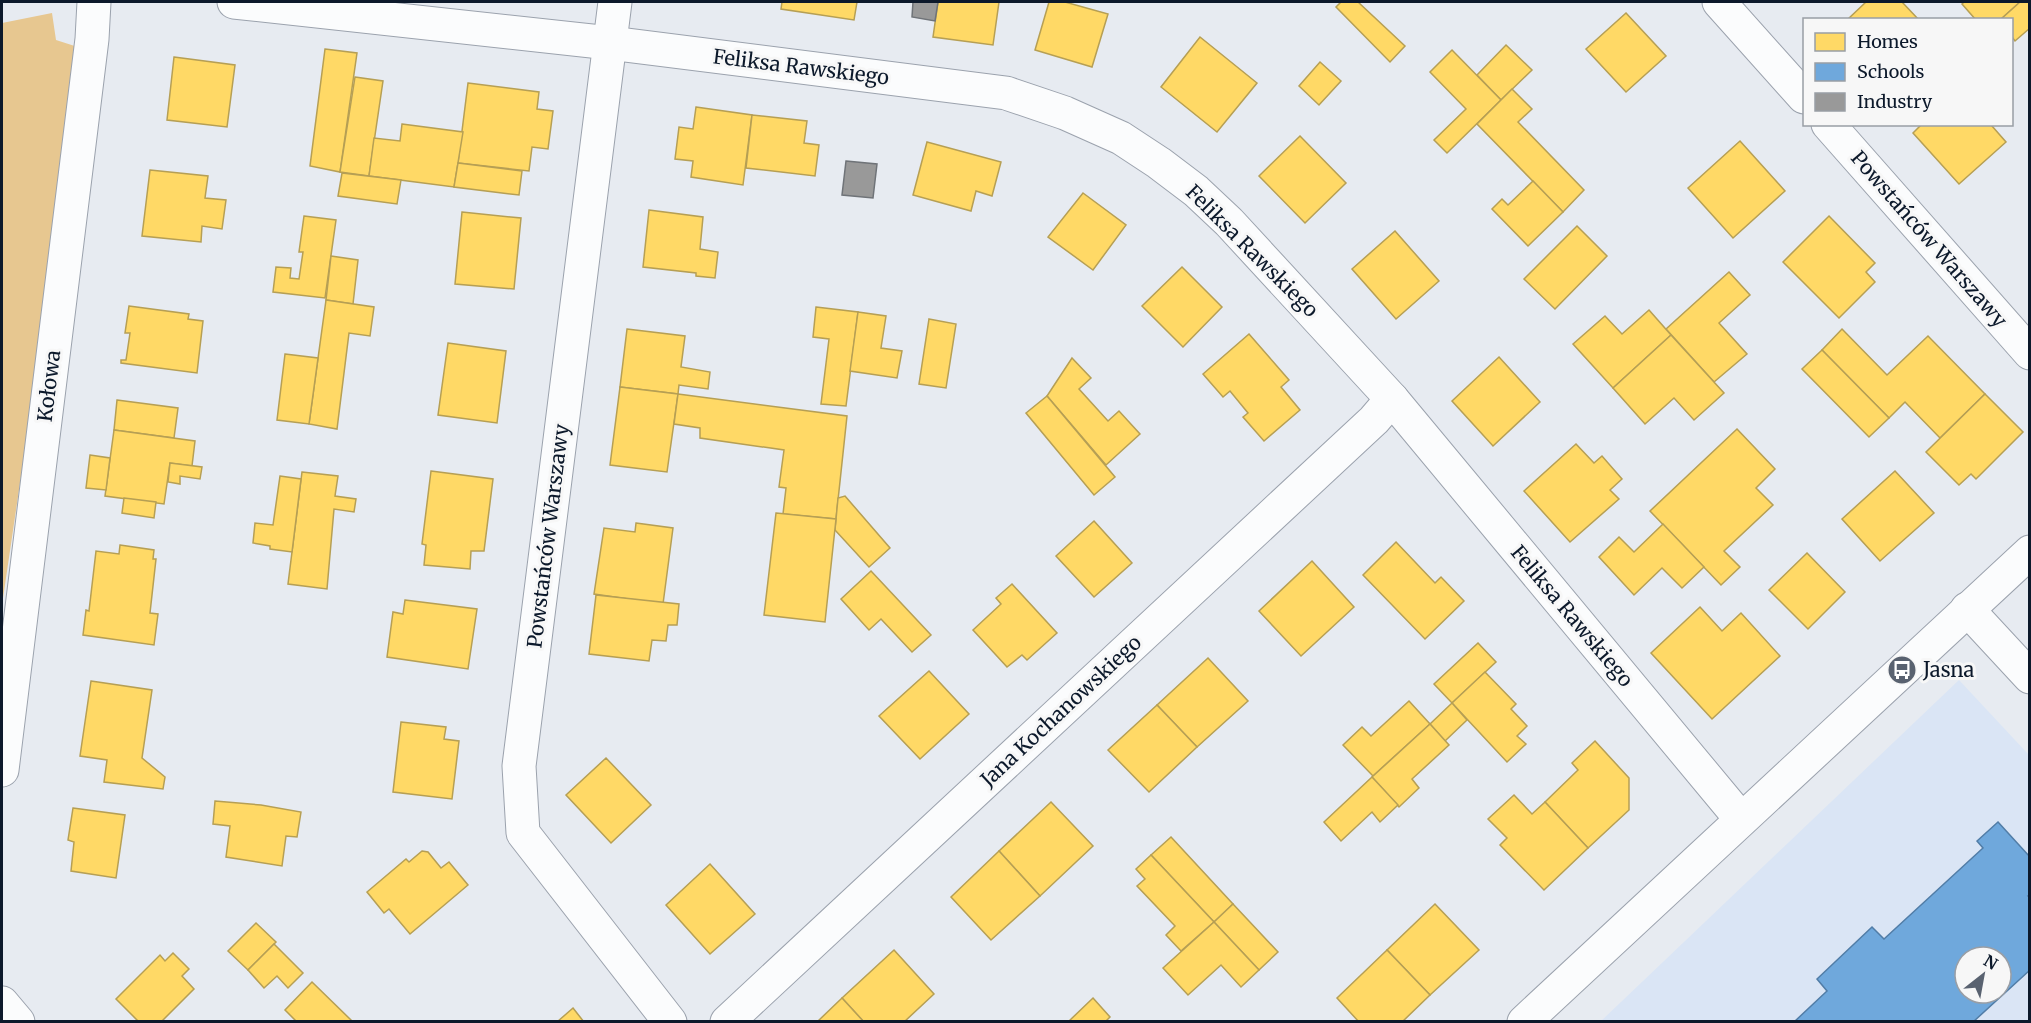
<svg xmlns="http://www.w3.org/2000/svg" width="2031" height="1023" viewBox="0 0 2031 1023" font-family="Merriweather,serif">
<style>
.built{fill:#dae5f5;fill-rule:evenodd}
.green{fill:#e7c790}
.homes{fill:#ffd966;stroke:#b69f54;stroke-width:1.5}
.schools{fill:#6fa8dc;stroke:#517da7;stroke-width:1.5;fill-rule:evenodd}
.industry{fill:#999;stroke:#6f7378;stroke-width:1.5}
.lines{fill:none;stroke-linecap:round;stroke-linejoin:round}
.minor-casing{stroke:#9ba2ad;stroke-width:35}
.minor{stroke:#fbfcfd;stroke-width:33}
.labels{text-anchor:middle;stroke-width:6;stroke-linejoin:round;paint-order:stroke}
.street-label{font-size:20px;fill:#0c192b;stroke:#f7f7f7}
.poi-label{font-size:20px;fill:#0c192b;stroke:#f7f7f7;text-anchor:start}
</style>
<rect width="100%" height="100%" fill="#e7ebf1"/>
<path class="built" d="M1959,680L2029,755V1021L1600,1022ZM1965,957H2001V993H1965Z"/>
<polygon class="green" points="52,13 56,40 84,49 2,605 2,23"/>
<g class="homes">
<polygon points="782,2 857,2 854,20 781,9"/>
<polygon points="938,2 999,2 993,45 933,37"/>
<polygon points="1049,2 1065,2 1108,14 1092,67 1035,50"/>
<polygon points="1341,2 1358,2 1405,46 1390,62 1336,7"/>
<polygon points="1866,2 1902,2 1919,20 1847,20"/>
<polygon points="1964,2 2020,2 2000,20 1976,20 1962,4"/>
<polygon points="2020,2 2030,2 2030,28 2015,41 2012,37 2012,20 2000,20"/>
<polygon points="1626,13 1666,56 1626,92 1586,49"/>
<polygon points="1200,37 1257,83 1217,132 1161,87"/>
<polygon points="1506,45 1532,70 1501,100 1477,75"/>
<polygon points="325,49 357,53 340,172 310,166"/>
<polygon points="1452,50 1501,100 1447,153 1434,140 1466,109 1430,72"/>
<polygon points="174,57 235,65 227,127 167,120"/>
<polygon points="1320,62 1341,81 1319,105 1299,86"/>
<polygon points="355,77 383,81 369,176 340,172"/>
<polygon points="468,83 539,92 537,109 553,111 548,149 532,147 529,171 458,163"/>
<polygon points="1512,89 1532,109 1518,122 1584,190 1563,212 1477,124"/>
<polygon points="696,107 752,115 743,185 691,177 693,161 675,159 679,127 693,129"/>
<polygon points="752,115 807,121 804,143 819,145 815,176 746,168"/>
<polygon points="402,124 463,132 454,187 369,176 374,138 400,141"/>
<polygon points="1922,124 1994,124 1992,126 2006,142 1959,184 1913,133"/>
<polygon points="1300,136 1346,183 1305,223 1259,176"/>
<polygon points="1740,141 1785,191 1733,238 1688,188"/>
<polygon points="927,142 1001,162 992,196 976,191 971,211 913,195"/>
<polygon points="458,163 522,171 519,195 454,187"/>
<polygon points="150,170 208,176 205,198 226,200 222,229 202,226 201,242 142,236"/>
<polygon points="342,173 401,180 397,204 338,196"/>
<polygon points="1533,181 1563,212 1528,246 1492,209 1502,199 1508,205"/>
<polygon points="1083,193 1126,225 1093,270 1048,237"/>
<polygon points="649,210 703,217 700,249 718,252 715,278 696,276 696,273 643,267"/>
<polygon points="462,212 521,218 514,289 455,284"/>
<polygon points="304,216 336,220 325,298 273,292 276,267 291,268 290,278 299,279 303,252 299,252"/>
<polygon points="1829,216 1875,263 1866,272 1875,282 1839,318 1783,262"/>
<polygon points="1577,226 1607,256 1555,309 1524,279"/>
<polygon points="1395,231 1439,281 1396,319 1352,269"/>
<polygon points="331,256 358,260 353,304 326,300"/>
<polygon points="1182,267 1222,307 1183,347 1142,306"/>
<polygon points="1729,272 1750,295 1719,323 1747,354 1714,382 1666,329"/>
<polygon points="326,300 374,307 370,336 349,333 337,429 309,424"/>
<polygon points="129,306 189,314 188,319 203,321 197,373 121,363 121,360 126,360 130,333 125,333"/>
<polygon points="816,307 858,312 846,406 821,404 829,339 813,337"/>
<polygon points="1649,310 1671,335 1613,388 1573,344 1605,316 1622,334"/>
<polygon points="858,312 886,316 881,348 902,351 897,378 850,371"/>
<polygon points="929,319 956,324 946,388 919,384"/>
<polygon points="627,329 685,336 681,367 710,372 708,389 679,385 678,394 620,387"/>
<polygon points="1842,329 1887,375 1928,336 1985,394 1940,438 1905,402 1889,418 1822,350"/>
<polygon points="1249,334 1289,380 1281,387 1300,410 1264,441 1243,417 1248,413 1230,391 1223,397 1203,374"/>
<polygon points="1671,335 1724,393 1694,420 1674,398 1645,424 1613,388"/>
<polygon points="448,343 506,351 497,423 438,415"/>
<polygon points="1822,350 1889,418 1869,437 1802,369"/>
<polygon points="285,354 318,358 309,424 277,420"/>
<polygon points="1499,357 1540,402 1493,446 1452,401"/>
<polygon points="1072,358 1091,378 1079,389 1108,421 1119,411 1140,434 1106,465 1047,396"/>
<polygon points="620,387 678,394 667,472 610,465"/>
<polygon points="678,394 847,416 836,519 783,514 786,488 779,487 784,450 700,438 700,428 674,424"/>
<polygon points="1985,394 2023,432 1976,479 1971,474 1959,485 1926,452"/>
<polygon points="1047,396 1115,477 1094,495 1026,413"/>
<polygon points="117,400 178,408 174,438 114,430"/>
<polygon points="1737,429 1775,469 1756,488 1773,505 1724,551 1740,567 1721,585 1650,511"/>
<polygon points="114,430 195,441 192,466 170,463 164,504 105,496"/>
<polygon points="1576,444 1594,463 1602,456 1622,479 1610,490 1619,499 1570,542 1524,491"/>
<polygon points="90,455 110,458 106,490 86,488"/>
<polygon points="170,463 202,467 200,479 180,476 180,484 168,482"/>
<polygon points="431,471 493,479 484,551 471,551 470,569 424,565 426,545 422,544"/>
<polygon points="1895,471 1934,513 1880,561 1842,519"/>
<polygon points="302,472 338,476 335,496 356,499 354,512 334,509 327,589 288,584"/>
<polygon points="280,476 301,479 292,552 270,549 270,546 253,543 255,523 273,525"/>
<polygon points="845,496 890,548 869,567 835,530 838,498"/>
<polygon points="124,498 156,502 154,518 122,513"/>
<polygon points="776,513 836,519 825,622 764,615"/>
<polygon points="1094,521 1132,563 1094,597 1056,556"/>
<polygon points="636,523 673,528 663,604 594,594 604,528 635,532"/>
<polygon points="1663,524 1704,567 1682,588 1662,568 1634,595 1599,557 1619,537 1634,552"/>
<polygon points="1396,542 1435,583 1441,577 1464,601 1425,639 1363,575"/>
<polygon points="120,545 154,550 153,559 156,559 150,613 158,614 154,645 83,635 86,610 89,611 96,551 119,554"/>
<polygon points="1807,553 1845,592 1808,629 1769,590"/>
<polygon points="1312,561 1354,607 1301,656 1259,611"/>
<polygon points="871,571 931,635 912,652 881,619 869,630 841,599"/>
<polygon points="1012,584 1057,633 1027,660 1022,655 1007,667 973,630 1001,604 996,598"/>
<polygon points="596,595 679,604 677,625 668,625 666,641 652,640 649,661 589,654"/>
<polygon points="405,600 477,609 468,669 387,657 393,612 403,614"/>
<polygon points="1700,607 1722,631 1741,613 1780,656 1712,719 1651,653"/>
<polygon points="1478,643 1496,662 1452,703 1434,684"/>
<polygon points="1208,658 1248,701 1197,747 1157,705"/>
<polygon points="929,671 969,714 920,759 879,716"/>
<polygon points="1485,672 1516,704 1511,709 1527,726 1517,736 1526,744 1507,762 1452,703"/>
<polygon points="91,681 152,690 142,758 165,777 163,789 104,782 107,760 80,756"/>
<polygon points="1409,701 1430,724 1373,776 1343,745 1362,727 1371,736"/>
<polygon points="1452,703 1467,720 1445,741 1430,724"/>
<polygon points="1157,705 1197,747 1149,792 1108,750"/>
<polygon points="401,722 446,727 444,739 459,741 452,799 393,792"/>
<polygon points="1430,724 1449,745 1412,779 1419,788 1399,807 1372,777"/>
<polygon points="1595,741 1629,778 1629,810 1588,848 1545,802 1578,770 1572,763"/>
<polygon points="606,758 651,805 611,843 566,795"/>
<polygon points="1372,777 1398,805 1380,822 1372,812 1341,841 1324,822"/>
<polygon points="1514,795 1532,814 1545,802 1588,848 1544,890 1500,845 1507,838 1488,819"/>
<polygon points="215,801 261,805 301,812 297,837 286,836 282,866 226,857 230,826 213,824"/>
<polygon points="1051,802 1093,846 1040,896 999,851"/>
<polygon points="73,808 125,815 116,878 71,871 74,842 68,840"/>
<polygon points="1171,837 1233,904 1214,922 1151,855"/>
<polygon points="422,851 428,852 441,868 449,862 468,885 410,934 389,909 384,913 367,892 406,859 409,862"/>
<polygon points="999,851 1040,896 991,940 951,897"/>
<polygon points="1151,855 1214,922 1181,951 1166,935 1175,926 1137,886 1145,879 1136,869"/>
<polygon points="710,864 755,914 710,954 666,905"/>
<polygon points="1233,904 1278,952 1259,970 1214,922"/>
<polygon points="1435,904 1479,950 1430,995 1387,950"/>
<polygon points="1214,922 1259,970 1241,987 1221,965 1188,995 1163,968"/>
<polygon points="256,923 276,942 248,970 228,951"/>
<polygon points="274,944 303,973 288,988 277,976 264,988 248,970"/>
<polygon points="894,950 934,994 904,1022 864,1022 842,998"/>
<polygon points="1387,950 1430,995 1402,1022 1359,1022 1337,998"/>
<polygon points="173,953 189,969 182,976 194,989 161,1022 139,1022 116,999 160,955 165,961"/>
<polygon points="312,982 351,1020 349,1022 297,1022 285,1010"/>
<polygon points="842,998 864,1022 817,1022"/>
<polygon points="1093,998 1110,1017 1105,1022 1068,1022"/>
<polygon points="573,1008 584,1022 557,1022"/>
</g>
<path class="schools" d="M1998,822L2030,857V895L2028,896L2030,898V970L1973,1022H1794L1827,991L1817,979L1872,927L1884,939L1983,848L1977,841ZM1965,957H2001V993H1965Z"/>
<g class="industry">
<polygon points="913,2 938,2 935,21 912,17"/>
<polygon points="846,161 877,164 873,198 842,195"/>
</g>
<g class="lines">
<g class="minor-casing">
<g id="minor">
<polyline points="234,2 610,43 1006,93 1065,113 1121,138 1159,163 1196,191 1229,222 1392,399 1741,819"/>
<polyline points="615,2 519,766 523,833 670,1022"/>
<polyline points="1719,2 1804,97"/>
<polyline points="1828,124 2030,353"/>
<polyline points="1967,609 2030,677"/>
<polyline points="2,770 92,39 94,2"/>
<polyline points="2,1003 18,1022"/>
<polyline points="727,1022 1374,420 1392,399"/>
<polyline points="1524,1022 2030,552"/>
</g>
</g>
<use href="#minor" class="minor"/>
</g>
<defs>
<g id="bus-disc" transform="scale(1.5)"><circle r="9.5" fill="#596270" stroke="#f7f7f7"/><path d="M-5-6H5V4H4V6H2V4H-2V6H-4V4H-5ZM-3.5-4V0h7V-4ZM-3.5 1.2v1.5H-2V1.2ZM2 1.2v1.5H3.5V1.2Z" fill="#fff"/></g>
</defs>
<g fill-rule="evenodd">
<use href="#bus-disc" x="1902" y="670"/>
</g>
<g class="labels">
<g class="street-label">
<text transform="translate(801 67) rotate(7)" y="7">Feliksa Rawskiego</text>
<text transform="translate(1929 239) rotate(49)" y="7">Powstańców Warszawy</text>
<text transform="translate(1252 251) rotate(45)" y="7">Feliksa Rawskiego</text>
<text transform="translate(49 386) rotate(-83)" y="7">Kołowa</text>
<text transform="translate(548 536) rotate(-83)" y="7">Powstańców Warszawy</text>
<text transform="translate(1572 616) rotate(50)" y="7">Feliksa Rawskiego</text>
<text transform="translate(1061 711) rotate(-43)" y="7">Jana Kochanowskiego</text>
</g>
<g class="poi-label">
<text x="1923" y="677">Jasna</text>
</g>
</g>
<rect width="2031" height="1023" fill="none" stroke="#0c192b" stroke-width="6"/>
<rect x="1803" y="18" width="210" height="108" fill="#f7f7f7" stroke="#999ea5" stroke-width="1.5"/>
<rect x="1815" y="33" width="30" height="18" fill="#ffd966" stroke="#999ea5" stroke-width="1.5"/>
<text x="1857" y="48" font-size="18" fill="#0c192b">Homes</text>
<rect x="1815" y="63" width="30" height="18" fill="#6fa8dc" stroke="#999ea5" stroke-width="1.5"/>
<text x="1857" y="78" font-size="18" fill="#0c192b">Schools</text>
<rect x="1815" y="93" width="30" height="18" fill="#999999" stroke="#999ea5" stroke-width="1.5"/>
<text x="1857" y="108" font-size="18" fill="#0c192b">Industry</text>
<g transform="translate(1983 975) rotate(31)"><circle r="28" fill="#f7f7f7" stroke="#999ea5" stroke-width="1.5"/>
<path d="M0-4.5L10 22L0 15L-10 22Z" fill="#596270"/>
<text y="-9" font-size="16" font-weight="bold" text-anchor="middle" fill="#0c192b">N</text>
</g>
</svg>
